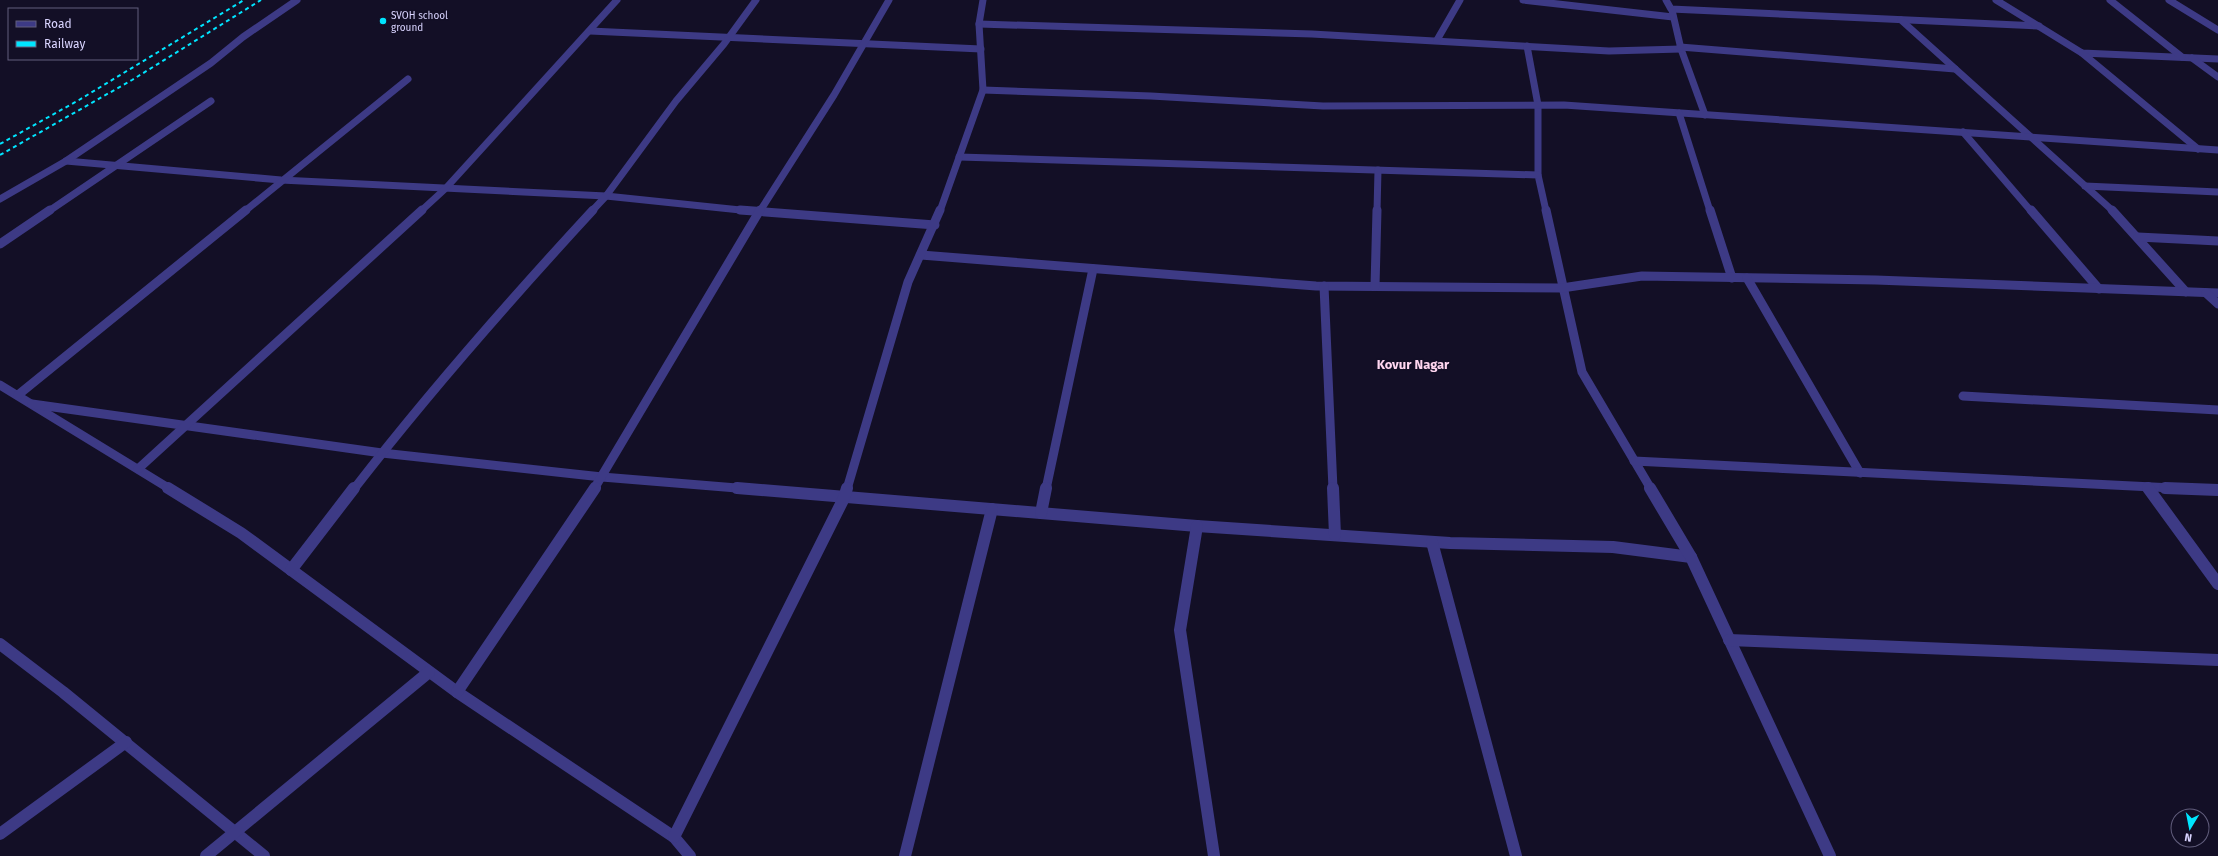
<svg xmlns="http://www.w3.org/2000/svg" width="2218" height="856" viewBox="0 0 2218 856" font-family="'Fira Sans',sans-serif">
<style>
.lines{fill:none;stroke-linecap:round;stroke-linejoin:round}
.minor-far2{stroke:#3d3a85;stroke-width:7}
.minor-far1{stroke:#3d3a85;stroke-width:9}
.minor{stroke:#3d3a85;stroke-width:12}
.rail{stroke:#00e5ff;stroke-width:2;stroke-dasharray:4 3.5;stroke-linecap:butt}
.poi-dot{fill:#00e5ff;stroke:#130f26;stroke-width:1.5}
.labels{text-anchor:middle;stroke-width:3;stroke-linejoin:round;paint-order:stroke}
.far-poi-label{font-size:10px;fill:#d9d4ff;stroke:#130f26;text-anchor:start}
.neighbourhood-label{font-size:13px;font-weight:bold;fill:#ffd6f0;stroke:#130f26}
</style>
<rect width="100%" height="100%" fill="#130f26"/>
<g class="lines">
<g class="minor-far2">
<polyline points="1523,0 1673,17"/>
<polyline points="1666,0 1671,9 2039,26"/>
<polyline points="1996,0 2082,53 2218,59"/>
<polyline points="2110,0 2182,57"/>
<polyline points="2169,0 2218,30"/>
<polyline points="1672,10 1681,49 1705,115"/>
<polyline points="1901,20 2113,211"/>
<polyline points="979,24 1312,34 1609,51 1681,49"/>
<polyline points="590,31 981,49"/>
<polyline points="1437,40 1460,0"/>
<polyline points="1527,46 1538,105 1538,175"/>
<polyline points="1680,47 1955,69"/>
<polyline points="2082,53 2198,149"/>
<polyline points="2192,58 2218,77"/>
<polyline points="983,90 1151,96 1323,106 1564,105 2218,150"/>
<polyline points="1679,113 1710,211"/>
<polyline points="1963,132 2031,211"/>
<polyline points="959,157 1538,175 1546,211"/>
<polyline points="66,161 281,180 606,196 750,211"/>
<polyline points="2085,186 2218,192"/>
<polyline points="0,199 66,161 211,63 243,37 297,0"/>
<polyline points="49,211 211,101"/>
<polyline points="245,211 408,79"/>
<polyline points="421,211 446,188 617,0"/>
<polyline points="592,211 606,196 676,101 724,44 756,0"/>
<polyline points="760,211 834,95 889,0"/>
<polyline points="940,211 983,90 979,24 983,0"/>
<polyline points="1377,211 1378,170"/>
</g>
<g class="minor-far1">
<polyline points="740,210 935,225"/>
<polyline points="1546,210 1582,372 1651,489"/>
<polyline points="1710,210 1732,278"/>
<polyline points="2031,210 2099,289"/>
<polyline points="2112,210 2186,292"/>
<polyline points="2138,237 2218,241"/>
<polyline points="0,244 50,210"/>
<polyline points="921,255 1316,286 1562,288 1642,276 1876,280 2218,293"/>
<polyline points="1747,278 1860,473"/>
<polyline points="1324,286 1333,489"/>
<polyline points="1375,286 1377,210"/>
<polyline points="2206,293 2218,304"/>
<polyline points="0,385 170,489"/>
<polyline points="18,395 246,210"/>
<polyline points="1963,396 2218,410"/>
<polyline points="32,404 382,453 602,477 749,489"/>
<polyline points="1634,461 2193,489"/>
<polyline points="138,469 422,210"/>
<polyline points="2147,487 2149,489"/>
<path d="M354,489C429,392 510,300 593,210"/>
<polyline points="594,489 760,210"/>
<polyline points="847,489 908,282 940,210"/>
<polyline points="1046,489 1093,269"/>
</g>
<g class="minor">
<polyline points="168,488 241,533 457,692 674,837 690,856"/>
<polyline points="737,488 1197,526 1450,543 1613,547 1691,557"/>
<polyline points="1333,488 1335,535"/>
<polyline points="1650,488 1691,557 1830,856"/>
<polyline points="2148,488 2218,584"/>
<polyline points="2165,488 2218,490"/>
<polyline points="1041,513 1046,488"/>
<polyline points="1197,526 1180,630 1214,856"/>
<polyline points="1432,542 1516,856"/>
<polyline points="291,570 354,488"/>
<polyline points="1729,640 2218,660"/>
<polyline points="0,644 63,692 264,856"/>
<polyline points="457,692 595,488"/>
<polyline points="0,834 126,742"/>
<polyline points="674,837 844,498 847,488"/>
<polyline points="206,856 429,672"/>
<polyline points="905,856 992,509"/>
</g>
<g class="rail">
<polyline points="0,144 79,100 244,0"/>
<polyline points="0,155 132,80 261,0"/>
</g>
</g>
<circle class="poi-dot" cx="383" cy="21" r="4"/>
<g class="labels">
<g class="far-poi-label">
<text x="391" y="19">SVOH school<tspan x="391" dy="12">ground</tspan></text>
</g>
<g class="neighbourhood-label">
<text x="1413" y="369">Kovur Nagar</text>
</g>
</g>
<rect x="8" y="8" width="130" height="52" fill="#130f26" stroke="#625e7d"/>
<rect x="16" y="21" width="20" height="6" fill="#3d3a85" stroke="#625e7d"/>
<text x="44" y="28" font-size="12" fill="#d9d4ff">Road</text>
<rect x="16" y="41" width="20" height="6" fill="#00e5ff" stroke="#625e7d"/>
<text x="44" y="48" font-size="12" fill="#d9d4ff">Railway</text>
<g transform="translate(2190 828) rotate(190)"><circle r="19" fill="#130f26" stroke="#625e7d"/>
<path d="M0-3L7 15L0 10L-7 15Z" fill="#00e5ff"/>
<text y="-6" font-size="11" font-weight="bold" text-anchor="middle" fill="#d9d4ff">N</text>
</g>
</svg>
